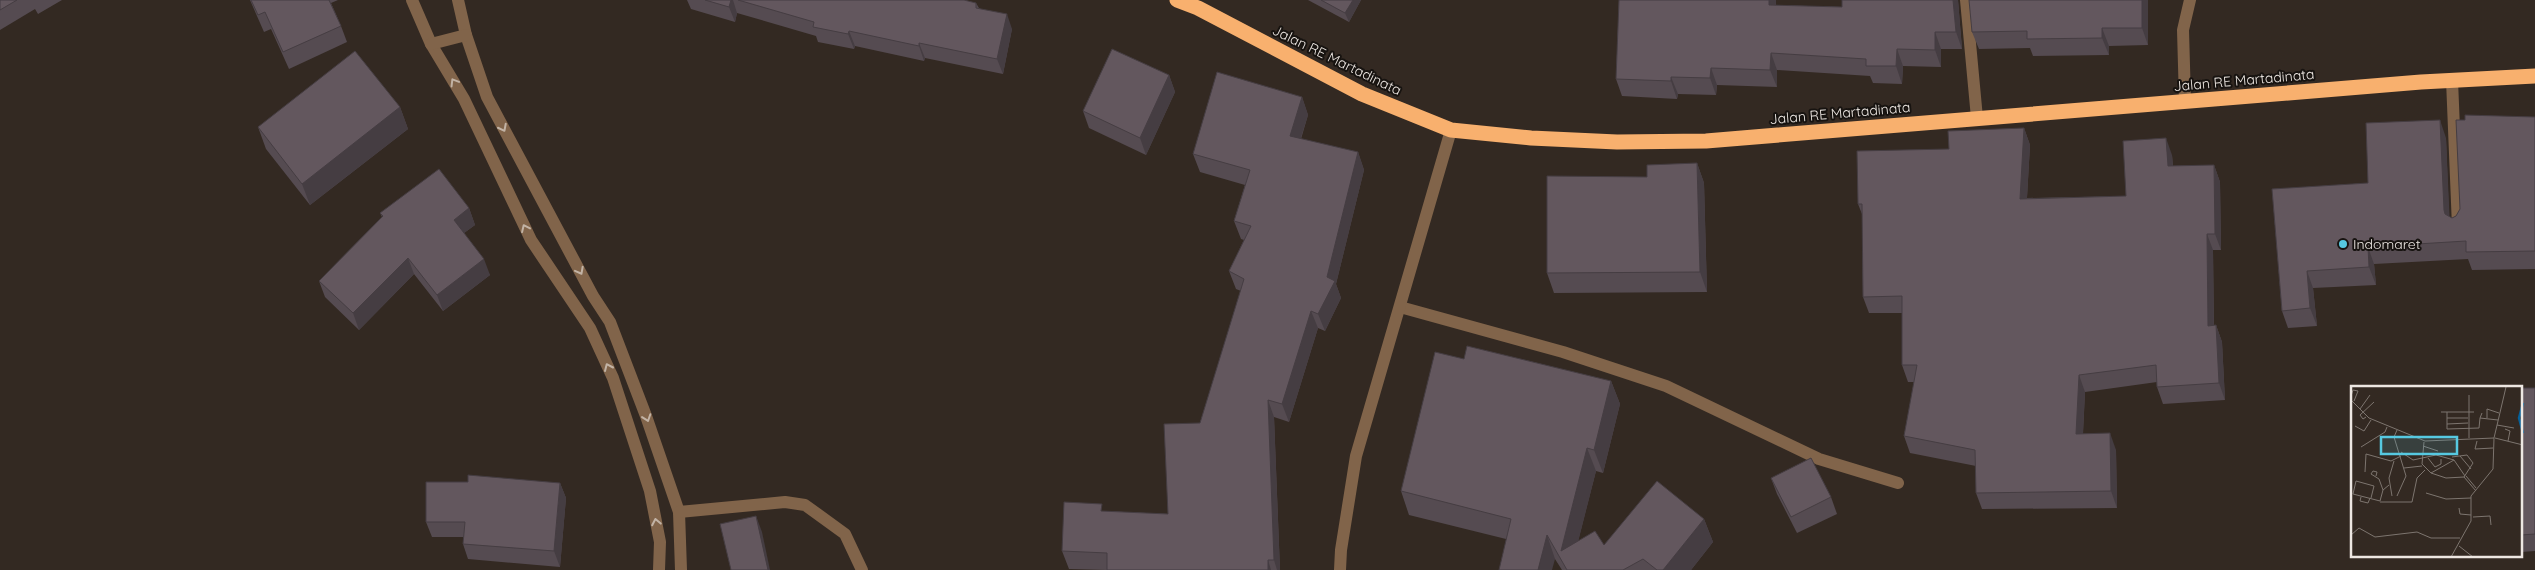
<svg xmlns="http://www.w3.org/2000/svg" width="2535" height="570" viewBox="0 0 2535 570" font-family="Quicksand,sans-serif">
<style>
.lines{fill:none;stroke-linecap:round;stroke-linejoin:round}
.street{stroke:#81644a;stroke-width:12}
.highway{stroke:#f8b06e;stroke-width:15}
.wall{fill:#554b51}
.shaded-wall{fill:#453d42}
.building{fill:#63575e;stroke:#453d42}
.oneway{stroke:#c2b3a5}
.poi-dot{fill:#56c9e1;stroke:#171310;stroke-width:2}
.labels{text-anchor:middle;stroke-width:4;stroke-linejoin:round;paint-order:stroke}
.street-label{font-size:14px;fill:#ede7e2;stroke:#171310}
.poi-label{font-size:14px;fill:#ede7e2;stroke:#171310;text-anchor:start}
.inset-river{fill:none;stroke:#06619a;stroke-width:2.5}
.inset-road{fill:none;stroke:#7d756f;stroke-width:1}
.view{fill:#56c9e1;fill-opacity:0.15;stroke:#56c9e1;stroke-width:2.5}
.inset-edge{fill:none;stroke:#ede7e2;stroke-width:2.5}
</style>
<rect width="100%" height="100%" fill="#332922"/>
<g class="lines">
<g class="street">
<polyline points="412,0 431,44 464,99 531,240 590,328 613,378 650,491 660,542 659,570"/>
<polyline points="458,0 466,35 487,97 593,296 610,322 646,416 679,512 681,570"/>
<polyline points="1966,0 1977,118"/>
<polyline points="431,44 466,35"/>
<polyline points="2452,80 2458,227"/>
<polyline points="2185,101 2183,30 2190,0"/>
<polyline points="1400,307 1563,352 1666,386 1819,459 1898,483"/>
<polyline points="679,512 785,502 805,505 845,534 862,570"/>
<polyline points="1340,570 1341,550 1356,456 1451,130"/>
</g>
<polyline class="highway" points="1177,0 1198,8 1362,94 1451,130 1531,138 1617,142 1706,141 2421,82 2535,76"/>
</g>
<g class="wall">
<polygon points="0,0 62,0 38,14 35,9 0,30"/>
<polygon points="250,0 338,0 331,3 341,26 347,42 289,69 271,29 264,32"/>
<polygon points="687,0 964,0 976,3 979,8 1012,29 1003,74 925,58 924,61 855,46 854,49 818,42 816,36 737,13 735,22 691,9"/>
<polygon points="1308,0 1361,0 1349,22"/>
<polygon points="1619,0 1776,0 1776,5 1842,7 1842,0 1958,0 1962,49 1941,49 1941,67 1903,66 1902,84 1873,83 1870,76 1777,70 1777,87 1717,85 1716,95 1678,94 1677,99 1622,96 1616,79"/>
<polygon points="2148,0 2148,45 2109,46 2109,55 2033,56 2030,48 1979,49 1972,32"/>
<polygon points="1169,75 1175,92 1146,155 1089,128 1083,111"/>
<polygon points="1302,97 1308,115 1301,139 1358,152 1364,170 1336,284 1341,298 1325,331 1318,328 1289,422 1274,417 1280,570 1107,570 1069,569 1062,551 1104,511 1168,514 1200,423 1241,291 1236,289 1229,271 1244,240 1241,239 1234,221 1245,185 1200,172 1193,154"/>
<polygon points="400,107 408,129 310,205 266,149 258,127"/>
<polygon points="2535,117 2535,269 2472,270 2468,259 2374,264 2376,285 2313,288 2317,326 2288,328 2282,311 2272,189 2368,183 2446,138 2449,217 2452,218 2456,216"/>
<polygon points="2024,128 2030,145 2027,198 2126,196 2172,155 2173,166 2214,165 2220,182 2221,250 2213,250 2214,325 2216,325 2222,342 2225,400 2163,404 2157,387 2157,382 2085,392 2083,434 2116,450 2117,508 1982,509 1976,493 1976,466 1910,453 1904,436 1914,382 1908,382 1902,365 1902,313 1869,313 1863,297 1862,214 1858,204 1949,149"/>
<polygon points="1697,163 1704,183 1707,292 1554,293 1547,273 1647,177"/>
<polygon points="469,208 475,225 464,233 490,275 443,311 414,274 359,330 325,297 319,281 382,217 380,213"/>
<polygon points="1464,359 1611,381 1620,404 1603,473 1596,471 1578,541 1604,545 1704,519 1713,542 1691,570 1562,570 1555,559 1506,539 1409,515 1401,491"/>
<polygon points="2521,388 2535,388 2535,551 2521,552"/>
<polygon points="1771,478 1831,497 1837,514 1797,533 1777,494"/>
<polygon points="468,482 560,483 566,498 560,567 468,559 463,544 463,537 432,537 426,522"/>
</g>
<g class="shaded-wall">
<polygon points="731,0 733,0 737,13 735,22 729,7"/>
<polygon points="1353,0 1361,0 1349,22 1345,13"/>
<polygon points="1769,0 1776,0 1775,22 1769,5"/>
<polygon points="1953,0 1958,0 1962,49 1956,32"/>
<polygon points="2142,0 2148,0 2148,45 2142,28"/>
<polygon points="1007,14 1012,29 1003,74 997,59"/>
<polygon points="2102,28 2109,46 2109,55 2102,38"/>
<polygon points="849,31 855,46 854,49 848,34"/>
<polygon points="1935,32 1941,49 1941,67 1935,50"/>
<polygon points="919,43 925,58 924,61 919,46"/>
<polygon points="1897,49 1903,66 1902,84 1896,66"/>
<polygon points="1771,53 1777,70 1777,87 1770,70"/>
<polygon points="1711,68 1717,85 1716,95 1710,78"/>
<polygon points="1169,75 1175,92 1146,155 1140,138"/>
<polygon points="1671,77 1678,94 1677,99 1671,81"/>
<polygon points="1302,97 1308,115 1296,153 1290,136"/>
<polygon points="400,107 408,129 310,205 302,184"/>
<polygon points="2440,120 2446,138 2450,227 2444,210"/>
<polygon points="2024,128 2030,145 2026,215 2020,199"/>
<polygon points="2166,138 2172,155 2174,182 2168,166"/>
<polygon points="1358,152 1364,170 1336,284 1341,298 1325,331 1318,314 1327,277"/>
<polygon points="1697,163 1704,183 1707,292 1700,272"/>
<polygon points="2214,165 2220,182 2221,250 2215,234"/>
<polygon points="469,208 475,225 460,236 454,220"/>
<polygon points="2207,234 2213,250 2214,343 2208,326"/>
<polygon points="2368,247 2374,264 2376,285 2369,267"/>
<polygon points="408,258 414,274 359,330 353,313"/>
<polygon points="484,259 490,275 443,311 437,295"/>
<polygon points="2307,271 2313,288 2317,326 2310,308"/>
<polygon points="1311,311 1318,328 1289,422 1282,404"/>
<polygon points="2216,325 2222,342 2225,400 2219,383"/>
<polygon points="2079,375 2085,392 2082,451 2076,434"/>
<polygon points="1611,381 1620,404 1603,473 1594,450"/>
<polygon points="1268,400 1274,417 1280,570 1277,570 1274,560"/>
<polygon points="2110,433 2116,450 2117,508 2111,491"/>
<polygon points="1587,448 1596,471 1571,570 1561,551"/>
<polygon points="560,483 566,498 560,567 554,551"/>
<polygon points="756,516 762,532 770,570 768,570"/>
<polygon points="1704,519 1713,542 1691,570 1663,570"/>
<polygon points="1547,535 1555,559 1552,570 1538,570"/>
<polygon points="1268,560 1271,570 1268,570"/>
</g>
<g class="building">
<polygon points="0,0 17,0 0,10"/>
<polygon points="251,0 329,0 341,26 283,52 265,12 258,15"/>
<polygon points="705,0 731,0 729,7"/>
<polygon points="738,0 964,0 976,3 976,8 1007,14 997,59 919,43 919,46 849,31 848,34 813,27 814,22"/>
<polygon points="1321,0 1353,0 1345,13"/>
<polygon points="1619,0 1769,0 1769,5 1842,7 1842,0 1953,0 1956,32 1935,32 1935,50 1897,49 1896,66 1866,66 1866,59 1771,53 1770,70 1711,68 1710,78 1671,77 1671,81 1616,79"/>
<polygon points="1969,0 2142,0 2142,28 2102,28 2102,38 2027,39 2027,31 1972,32"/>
<polygon points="1112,49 1169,75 1140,138 1083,111"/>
<polygon points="355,51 400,107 302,184 258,127"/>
<polygon points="1217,72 1302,97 1290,136 1358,152 1327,277 1335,281 1318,314 1311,311 1282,404 1268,400 1274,560 1268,560 1268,570 1107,570 1107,553 1062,551 1064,502 1102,504 1101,511 1168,514 1164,424 1200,423 1244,279 1229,271 1251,226 1234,221 1250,170 1193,154"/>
<polygon points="2465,115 2535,117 2535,251 2466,252 2466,241 2368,247 2369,267 2307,271 2310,308 2282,311 2272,189 2368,183 2366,123 2440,120 2444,210 2445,214 2452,218 2456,216 2460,209 2456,120 2465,120"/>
<polygon points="2024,128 2020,199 2126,196 2123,141 2166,138 2168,166 2214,165 2215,234 2207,234 2208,326 2216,325 2219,383 2157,387 2156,365 2079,375 2076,434 2110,433 2111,491 1976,493 1975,450 1904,436 1917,365 1902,365 1902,296 1863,297 1862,204 1858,204 1857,151 1949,149 1948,131"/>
<polygon points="1697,163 1700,272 1547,273 1547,176 1647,177 1647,165"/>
<polygon points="439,169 469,208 454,220 484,259 437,295 408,258 353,313 319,281 383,216 380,213"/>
<polygon points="1467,346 1611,381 1594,450 1587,448 1561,551 1595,531 1604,545 1657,481 1704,519 1663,570 1657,570 1643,559 1623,570 1567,570 1547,535 1538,570 1499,570 1511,519 1401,491 1435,352 1464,359"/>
<polygon points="2521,388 2535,388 2535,534 2521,535"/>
<polygon points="1811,458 1831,497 1791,517 1771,478"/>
<polygon points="468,475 560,483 554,551 463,544 465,522 426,522 426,482 468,482"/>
<polygon points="756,516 768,570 731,570 720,524"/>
</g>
<defs><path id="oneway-chevron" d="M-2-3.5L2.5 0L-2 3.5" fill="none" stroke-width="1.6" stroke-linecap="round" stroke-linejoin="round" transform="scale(1.25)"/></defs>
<g class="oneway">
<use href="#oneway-chevron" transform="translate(454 82) rotate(-121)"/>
<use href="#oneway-chevron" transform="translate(503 128) rotate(63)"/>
<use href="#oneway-chevron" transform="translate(525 228) rotate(-115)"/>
<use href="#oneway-chevron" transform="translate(580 271) rotate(62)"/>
<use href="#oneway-chevron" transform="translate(608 367) rotate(-114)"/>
<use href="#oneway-chevron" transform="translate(647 418) rotate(71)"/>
<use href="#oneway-chevron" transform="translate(656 522) rotate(-101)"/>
</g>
<circle class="poi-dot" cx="2343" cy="244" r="5"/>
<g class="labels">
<g class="street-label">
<text transform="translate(1337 60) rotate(26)" y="5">Jalan RE Martadinata</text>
<text transform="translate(2244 80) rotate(-5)" y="5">Jalan RE Martadinata</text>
<text transform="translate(1840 113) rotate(-5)" y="5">Jalan RE Martadinata</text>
</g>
<g class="poi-label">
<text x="2353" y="249">Indomaret</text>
</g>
</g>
<g transform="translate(2351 386)">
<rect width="171" height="171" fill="#332922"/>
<path class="inset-river" d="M172,17L168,32L172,47"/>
<path class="inset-road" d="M118,9V52M0,10L2,4L7,5L3,15M0,14L18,32L74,55L143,52L142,83L120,110V135L100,171M9,23L19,9M90,26H96V32H117M96,26H123M131,27L129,32L147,34M15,31L12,33L9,29L23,16M96,32V43L128,42L129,32M136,32V23L148,27M96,38L117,37M146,39L163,42M4,40L13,45L20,34M154,43L159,45L157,55M143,52L155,1M144,52L172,59M126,55L124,63L142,62M73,56L71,78L80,87L95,92L113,91L122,77L116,69L101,71M72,60L87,65M10,61L34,46L36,41M50,66L62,74L85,69L103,74L80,87M109,70L120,83M77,72L84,81L90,78V73M103,74L114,90M53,82L71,80M14,86L15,68L40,75L50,70M25,90L26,86L22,85L20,88L28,93L32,104M115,90L125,102M113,91L125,105M75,107L95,113L120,112M41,110L38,92L43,75M46,110L55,90L43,51L46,44M10,111L9,115L17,117L19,112M20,112L23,100L5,95L2,108L29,115L32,104L38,99M29,116H61L66,92L74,84M108,122L109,128L120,129M122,131L139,130L140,139M0,149L8,142L24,151L66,146L80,152H109M108,160L122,171"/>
<path class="view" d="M30,51H106V68H30Z"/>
<rect width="171" height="171" class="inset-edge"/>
</g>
</svg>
